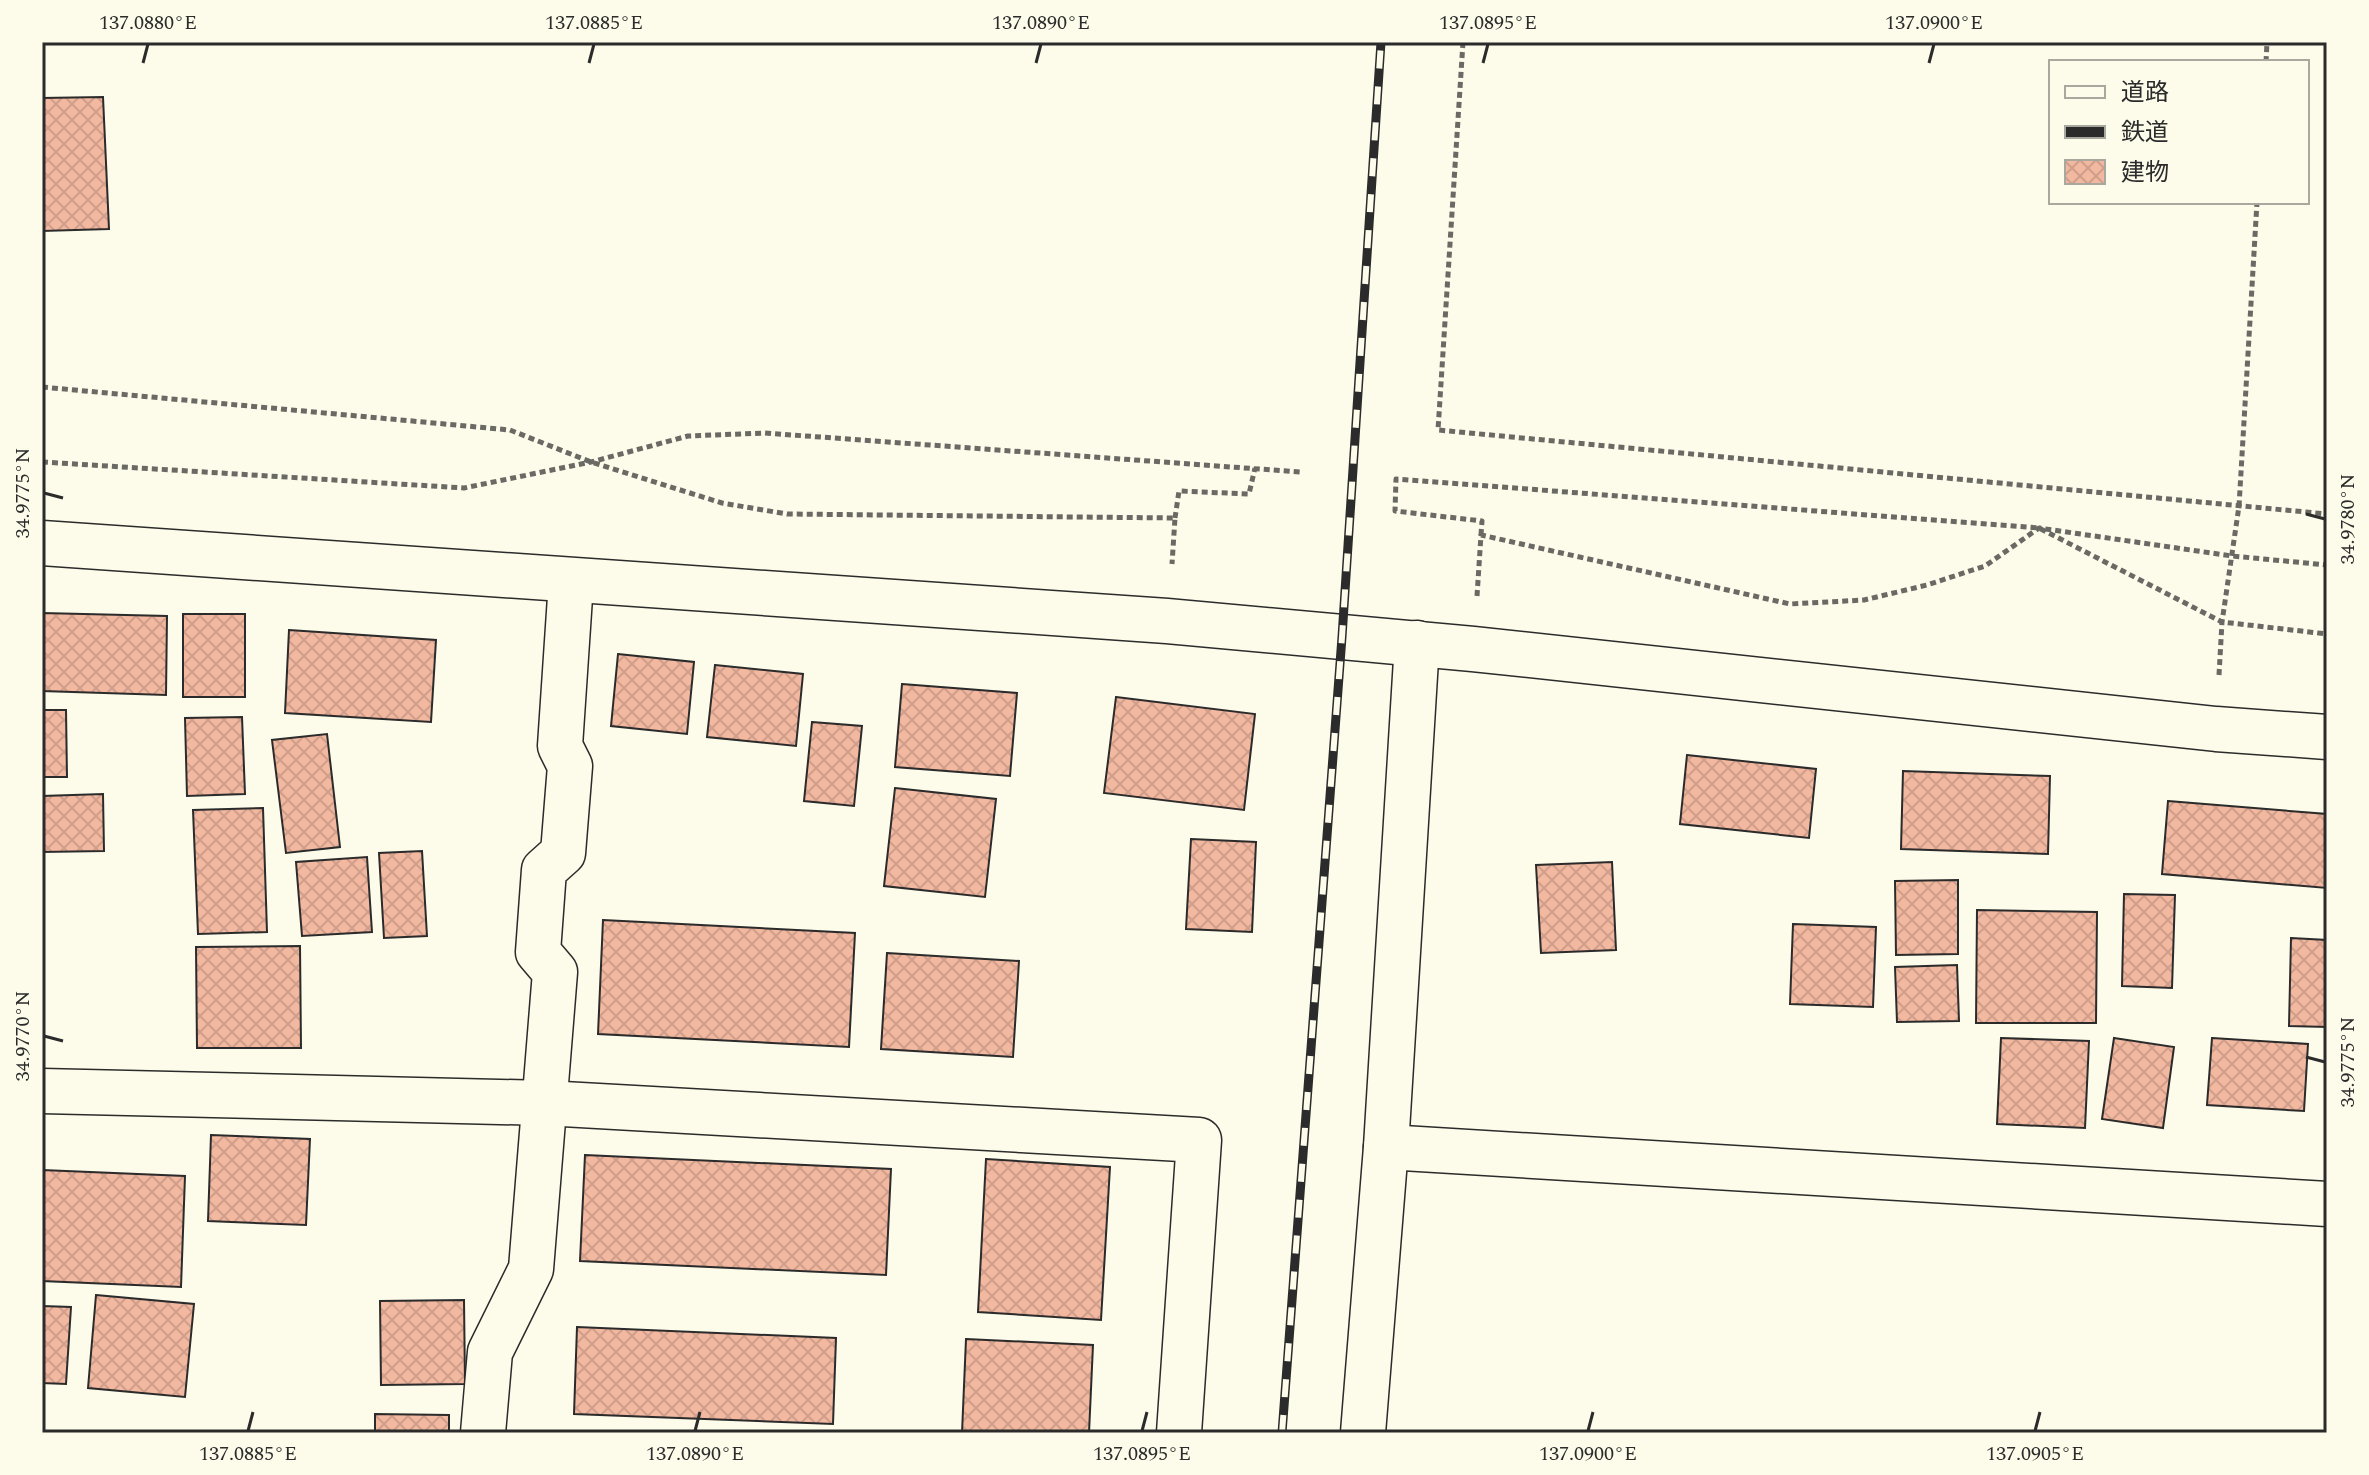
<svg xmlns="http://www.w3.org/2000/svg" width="2369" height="1475" viewBox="0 0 2369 1475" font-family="Spectral,'Noto Sans JP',serif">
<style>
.building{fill:url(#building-cross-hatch);stroke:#2b2b2b;stroke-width:2}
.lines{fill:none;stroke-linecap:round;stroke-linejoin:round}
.minor-casing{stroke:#2b2b2b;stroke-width:47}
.path{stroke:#6a6964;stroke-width:5;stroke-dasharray:6 4;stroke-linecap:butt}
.minor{stroke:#fdfbea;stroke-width:44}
.rail-casing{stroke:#2b2b2b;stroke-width:9}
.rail{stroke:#fdfbea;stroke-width:6;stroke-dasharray:18;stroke-linecap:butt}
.ticks{fill:none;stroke:#2b2b2b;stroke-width:3}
.neatline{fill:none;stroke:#2b2b2b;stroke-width:3}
.ticks-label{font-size:20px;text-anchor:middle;fill:#2b2b2b}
</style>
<defs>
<pattern id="building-cross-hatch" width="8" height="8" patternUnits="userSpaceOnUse" patternTransform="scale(2)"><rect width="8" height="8" fill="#f2b8a0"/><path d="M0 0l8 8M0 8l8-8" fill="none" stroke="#d09e8a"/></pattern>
</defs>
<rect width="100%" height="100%" fill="#fdfbea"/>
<g class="building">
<polygon points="103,97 109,229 42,231 42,98"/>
<polygon points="42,613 167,616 166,695 42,691"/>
<rect x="183" y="614" width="62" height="83"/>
<polygon points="289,630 436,640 431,722 285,713"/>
<polygon points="618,654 694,662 687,734 611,726"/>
<polygon points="715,665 803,674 796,746 707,737"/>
<polygon points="902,684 1017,693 1010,776 895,767"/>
<polygon points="1116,697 1255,714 1244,810 1104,793"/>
<polygon points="42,710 66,710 67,777 42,777"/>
<polygon points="242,717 245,794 187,796 185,718"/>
<polygon points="812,722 862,726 854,806 804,801"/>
<polygon points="327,734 340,847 286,853 272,740"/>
<polygon points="1687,755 1816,769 1809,838 1680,824"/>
<polygon points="1903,771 2050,776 2048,854 1901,849"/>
<polygon points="895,788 996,799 985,897 884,886"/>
<polygon points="103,794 104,851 42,852 42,796"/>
<polygon points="2168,801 2327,814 2327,888 2162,874"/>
<polygon points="263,808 267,932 198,934 193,810"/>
<polygon points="1191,839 1256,842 1252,932 1186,929"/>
<polygon points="422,851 427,936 384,938 379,853"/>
<polygon points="367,857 372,932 302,936 296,862"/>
<polygon points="1612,862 1616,950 1541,953 1536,865"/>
<polygon points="1958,880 1958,954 1896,955 1895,881"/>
<polygon points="2124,894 2175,895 2172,988 2122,986"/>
<polygon points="1977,910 2097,912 2096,1023 1976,1023"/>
<polygon points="603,920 855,933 849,1047 598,1034"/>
<polygon points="1793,924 1876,927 1873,1007 1790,1004"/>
<polygon points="2291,938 2327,940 2327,1027 2289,1026"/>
<polygon points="300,946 301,1048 197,1048 196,947"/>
<polygon points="887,953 1019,961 1013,1057 881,1049"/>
<polygon points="1957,965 1959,1021 1897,1022 1895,967"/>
<polygon points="2001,1038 2089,1041 2085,1128 1997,1124"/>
<polygon points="2114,1038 2174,1047 2163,1128 2102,1119"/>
<polygon points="2212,1038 2308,1044 2304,1111 2207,1105"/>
<polygon points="211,1135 310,1139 306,1225 208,1221"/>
<polygon points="585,1155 891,1169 886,1275 580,1261"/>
<polygon points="986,1159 1110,1167 1101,1320 978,1312"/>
<polygon points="42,1170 185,1176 181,1287 42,1281"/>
<polygon points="96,1295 194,1304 185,1397 88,1388"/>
<polygon points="464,1300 465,1384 381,1385 380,1301"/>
<polygon points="42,1306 71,1307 66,1384 42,1383"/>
<polygon points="577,1327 836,1338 833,1424 574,1414"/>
<polygon points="966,1339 1093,1345 1089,1433 962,1433"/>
<polygon points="375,1414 449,1415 449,1433 375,1433"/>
</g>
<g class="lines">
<g class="minor-casing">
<g id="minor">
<polyline points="42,543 1167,621 1473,649 2216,729 2327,737"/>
<polyline points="42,1091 545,1103 1199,1140 1179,1433"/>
<polyline points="1386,1147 2327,1204"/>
<polyline points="483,1433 490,1352 531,1269 555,972 538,952 544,870 563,853 570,766 560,746 571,582"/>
<polyline points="1363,1433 1386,1147 1417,643"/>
</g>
</g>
<g class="path">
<polyline points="1463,42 1438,430 2327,514"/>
<polyline points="2266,62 2267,42"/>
<polyline points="42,387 510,430 591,462 722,503 787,514 1175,518 1172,564"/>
<polyline points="42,462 464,488 591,462 688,436 765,433 1300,472"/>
<polyline points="1175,518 1179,491 1249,494 1255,468"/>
<polyline points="1481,535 1482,521 1395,511 1396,479 2039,528 2222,622 2327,634"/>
<polyline points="1477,596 1481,535 1790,604 1864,600 1927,585 1985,566 2039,528 2232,556 2327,565"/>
<polyline points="2219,675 2222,622 2239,506 2257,202"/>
</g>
<use href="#minor" class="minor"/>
<g class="rail-casing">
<polyline id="rail" points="1282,1433 1342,637 1381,42"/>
</g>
<use href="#rail" class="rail"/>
</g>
<path class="ticks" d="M143,63L148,44M589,63L594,44M1036,63L1041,44M1483,63L1488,44M1929,63L1934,44M44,493L63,498M2306,514L2325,519M44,1036L63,1041M2306,1057L2325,1062M248,1431L253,1412M695,1431L700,1412M1142,1431L1147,1412M1588,1431L1593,1412M2035,1431L2040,1412"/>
<rect width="2369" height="1475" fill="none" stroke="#fdfbea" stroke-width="88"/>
<rect x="2049" y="60" width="260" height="144" fill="#fdfbea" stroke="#a9a89e" stroke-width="2"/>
<rect x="2065" y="86" width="40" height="12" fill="#fdfbea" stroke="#a9a89e" stroke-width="2"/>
<text x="2121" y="100" font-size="24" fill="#2b2b2b">道路</text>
<rect x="2065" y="126" width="40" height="12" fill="#2b2b2b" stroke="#a9a89e" stroke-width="2"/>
<text x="2121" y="140" font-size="24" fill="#2b2b2b">鉄道</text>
<rect x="2065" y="160" width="40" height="24" fill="url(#building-cross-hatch)" stroke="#a9a89e" stroke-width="2"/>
<text x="2121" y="180" font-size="24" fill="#2b2b2b">建物</text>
<rect x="44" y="44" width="2281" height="1387" class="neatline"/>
<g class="ticks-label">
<text x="148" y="29">137.0880°E</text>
<text x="594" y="29">137.0885°E</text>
<text x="1041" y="29">137.0890°E</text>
<text x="1488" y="29">137.0895°E</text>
<text x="1934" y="29">137.0900°E</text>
<text transform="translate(22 493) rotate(-90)" y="7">34.9775°N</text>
<text transform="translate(2347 519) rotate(-90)" y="7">34.9780°N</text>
<text transform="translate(22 1036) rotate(-90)" y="7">34.9770°N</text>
<text transform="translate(2347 1062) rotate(-90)" y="7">34.9775°N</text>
<text x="248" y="1460">137.0885°E</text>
<text x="695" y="1460">137.0890°E</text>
<text x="1142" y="1460">137.0895°E</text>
<text x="1588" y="1460">137.0900°E</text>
<text x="2035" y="1460">137.0905°E</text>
</g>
</svg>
